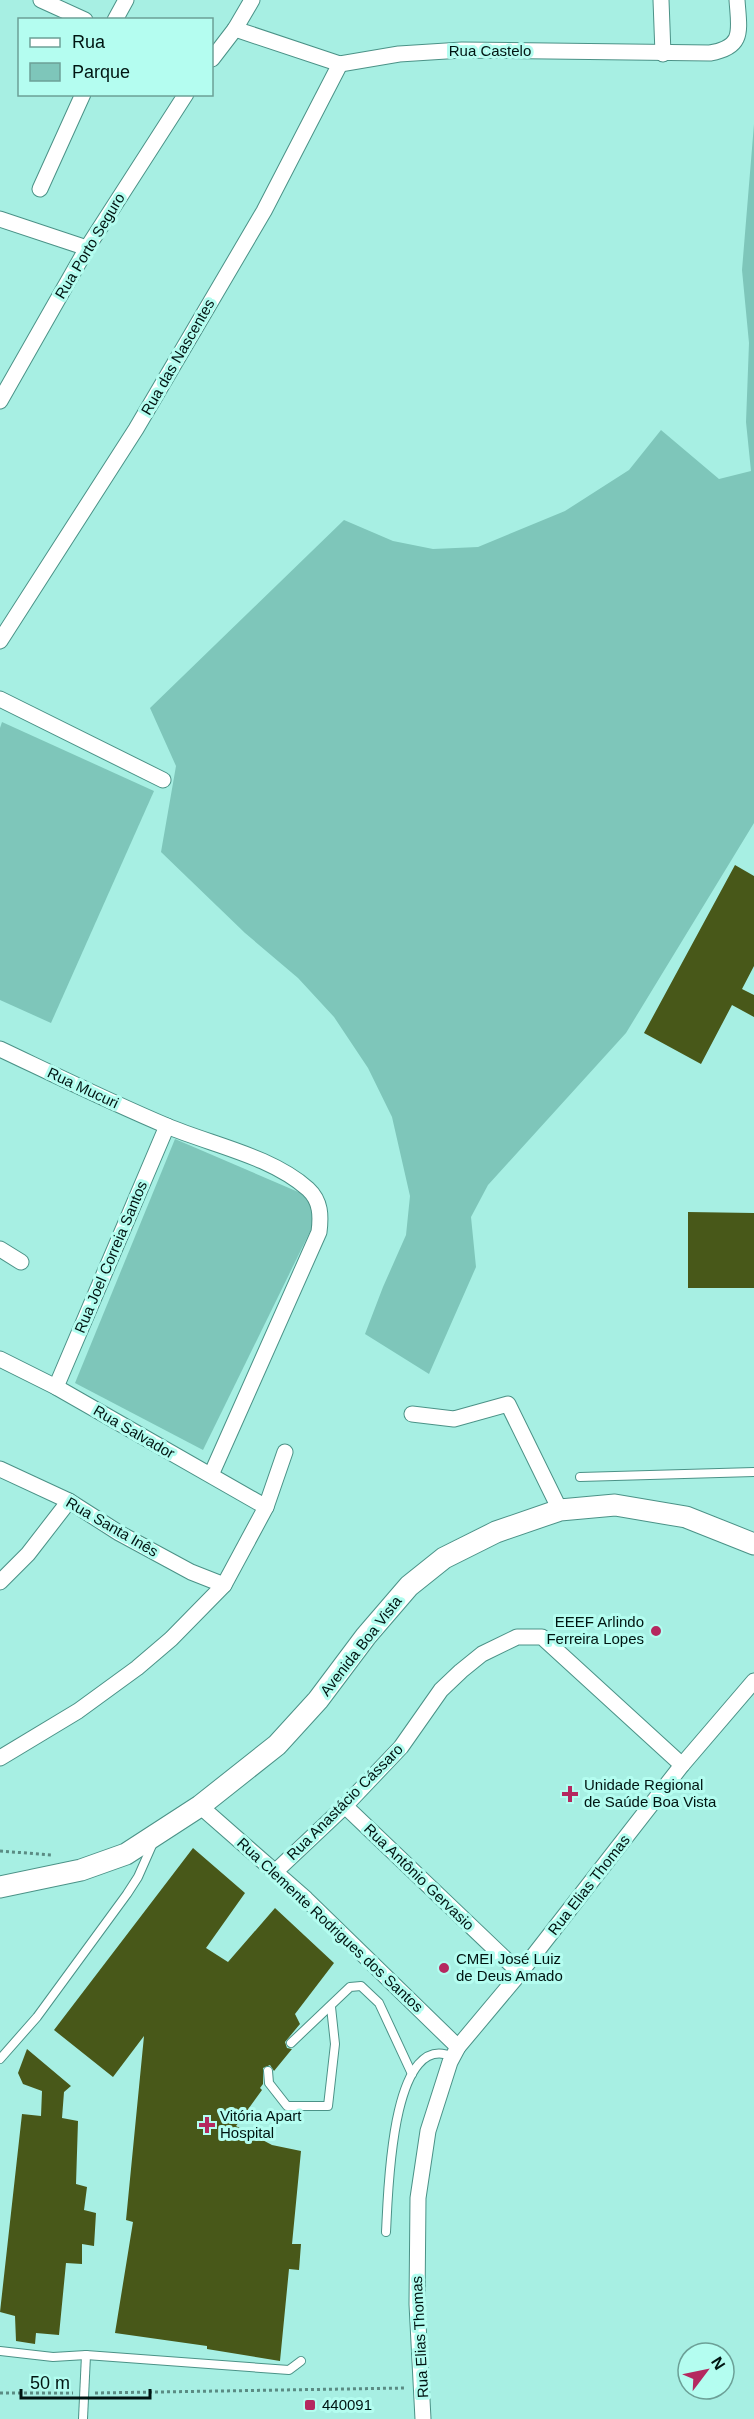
<svg xmlns="http://www.w3.org/2000/svg" width="754" height="2419" viewBox="0 0 754 2419" font-family="Helvetica,sans-serif">
<style>
.green{fill:#7ec6ba}
.building{fill:#485819}
.lines{fill:none;stroke-linecap:round;stroke-linejoin:round}
.lane-casing{stroke:#4b9287;stroke-width:10}
.street-casing{stroke:#4b9287;stroke-width:17}
.secondary-casing{stroke:#4b9287;stroke-width:23}
.path{stroke:#5a8b83;stroke-width:3;stroke-dasharray:3 3;stroke-linecap:butt}
.lane{stroke:#fff;stroke-width:8}
.street{stroke:#fff;stroke-width:15}
.secondary{stroke:#fff;stroke-width:21}
.poi-dot{fill:#b5285f;stroke:#b4fdf0;stroke-width:2}
.labels{text-anchor:middle;stroke-width:6;stroke-linejoin:round;paint-order:stroke}
.street-label{font-size:15px;fill:#001512;stroke:#b4fdf0}
.poi-label{font-size:15px;fill:#001512;stroke:#b4fdf0;text-anchor:start}
</style>
<rect width="100%" height="100%" fill="#a7efe3"/>
<g class="green">
<polygon points="754,124 754,823 626,1033 488,1185 471,1217 476,1267 429,1374 365,1334 383,1287 406,1235 410,1196 392,1117 368,1068 334,1017 298,978 245,933 161,852 176,766 150,708 344,520 393,541 433,549 478,547 565,511 629,470 661,430 719,479 751,471 746,422 749,343 742,270"/>
<polygon points="2,722 154,791 51,1023 0,1000 0,728"/>
<polygon points="175,1139 324,1203 203,1450 75,1383"/>
</g>
<g class="building">
<polygon points="735,865 754,876 754,966 742,989 754,995 754,1017 732,1005 701,1064 644,1033"/>
<polygon points="688,1212 754,1213 754,1288 688,1288"/>
<polygon points="193,1848 245,1893 206,1948 228,1962 275,1908 334,1963 295,2014 300,2024 285,2042 287,2048 292,2049 274,2071 270,2065 263,2068 263,2084 260,2088 262,2090 236,2126 272,2145 301,2151 292,2244 301,2244 299,2270 289,2269 280,2361 207,2349 207,2346 115,2333 133,2222 126,2220 144,2036 113,2077 54,2030"/>
<polygon points="27,2049 71,2086 64,2092 62,2118 78,2121 76,2184 87,2187 84,2210 96,2213 94,2246 82,2244 82,2264 66,2263 59,2335 36,2333 35,2344 16,2341 15,2316 0,2312 22,2114 41,2116 42,2091 23,2084 18,2073"/>
</g>
<g class="lines">
<g class="lane-casing">
<g id="lane">
<polyline points="580,1477 754,1472"/>
<polyline points="291,2043 350,1987 361,1986 379,2003 412,2074"/>
<polyline points="0,2059 37,2017 127,1894 138,1877 153,1843"/>
<polyline points="268,2071 269,2083 287,2106 328,2106 335,2044 331,2007"/>
<path d="M386,2232C388,2199 390,2027 453,2057"/>
<polyline points="0,2351 53,2357 86,2355 289,2370 301,2361"/>
<polyline points="83,2419 86,2355"/>
</g>
</g>
<g class="street-casing">
<g id="street">
<polyline points="41,0 85,20"/>
<polyline points="661,0 663,54"/>
<polyline points="115,20 126,0"/>
<path d="M235,29L340,64L399,54L462,50L710,53C745,47 739,30 737,0"/>
<polyline points="212,59 235,29 252,0"/>
<polyline points="40,189 83,94"/>
<polyline points="0,219 87,248"/>
<polyline points="0,401 87,248 186,94"/>
<polyline points="0,641 136,429 264,211 340,64"/>
<polyline points="0,699 163,780"/>
<path d="M0,1049C55,1075 110,1102 167,1126C212,1145 271,1156 308,1189C321,1201 321,1216 319,1232L211,1475"/>
<polyline points="0,1249 21,1262"/>
<polyline points="0,1359 56,1387 266,1507"/>
<polyline points="56,1387 167,1126"/>
<polyline points="412,1414 454,1419 508,1404 560,1510"/>
<polyline points="0,1469 69,1501 119,1533 191,1572 224,1585"/>
<polyline points="0,1582 28,1554 69,1501"/>
<polyline points="0,1758 78,1711 137,1668 171,1639 224,1585 266,1507 285,1452"/>
<polyline points="200,1806 306,1899 458,2047"/>
<polyline points="345,1806 520,1973"/>
<polyline points="276,1871 345,1806 401,1747 441,1690 461,1671 482,1654 517,1637 542,1637 682,1765"/>
<polyline points="423,2419 417,2304 418,2198 428,2131 450,2062 458,2047 520,1973 682,1765 754,1681"/>
</g>
</g>
<g class="secondary-casing">
<polyline id="secondary" points="0,1887 81,1870 126,1854 200,1806 277,1745 318,1700 366,1636 409,1586 444,1558 496,1532 560,1510 615,1505 686,1517 754,1544"/>
</g>
<g class="path">
<polyline points="0,1851 52,1855"/>
<polyline points="0,2393 73,2393"/>
<polyline points="95,2393 406,2388"/>
</g>
<use href="#lane" class="lane"/>
<use href="#street" class="street"/>
<use href="#secondary" class="secondary"/>
</g>
<g class="poi-dot">
<circle cx="656" cy="1631" r="6"/>
<path d="M567 1785h6v6h6v6h-6v6h-6v-6h-6v-6h6z"/>
<circle cx="444" cy="1968" r="6"/>
<path d="M204 2116h6v6h6v6h-6v6h-6v-6h-6v-6h6z"/>
<rect x="304" y="2399" width="12" height="12" rx="3"/>
</g>
<g class="labels">
<g class="street-label">
<text x="490" y="56">Rua Castelo</text>
<text transform="translate(90 246) rotate(-59)" y="5">Rua Porto Seguro</text>
<text transform="translate(178 357) rotate(-60)" y="5">Rua das Nascentes</text>
<text transform="translate(83 1088) rotate(25)" y="5">Rua Mucuri</text>
<text transform="translate(111 1257) rotate(-67)" y="5">Rua Joel Correia Santos</text>
<text transform="translate(134 1432) rotate(30)" y="5">Rua Salvador</text>
<text transform="translate(112 1527) rotate(30)" y="5">Rua Santa Inês</text>
<text transform="translate(361 1646) rotate(-52)" y="5">Avenida Boa Vista</text>
<text transform="translate(345 1802) rotate(-45)" y="5">Rua Anastácio Cássaro</text>
<text transform="translate(419 1877) rotate(44)" y="5">Rua Antônio Gervasio</text>
<text transform="translate(589 1885) rotate(-52)" y="5">Rua Elias Thomas</text>
<text transform="translate(330 1925) rotate(43)" y="5">Rua Clemente Rodrigues dos Santos</text>
<text transform="translate(420 2337) rotate(-93)" y="5">Rua Elias Thomas</text>
</g>
<g class="poi-label">
<text x="644" y="1627" text-anchor="end">EEEF Arlindo<tspan x="644" dy="17">Ferreira Lopes</tspan></text>
<text x="584" y="1790">Unidade Regional<tspan x="584" dy="17">de Saúde Boa Vista</tspan></text>
<text x="456" y="1964">CMEI José Luiz<tspan x="456" dy="17">de Deus Amado</tspan></text>
<text x="220" y="2121">Vitória Apart<tspan x="220" dy="17">Hospital</tspan></text>
<text x="322" y="2410">440091</text>
</g>
</g>
<rect x="18" y="18" width="195" height="78" fill="#b4fdf0" stroke="#6ca097" stroke-width="1.5"/>
<rect x="30" y="38" width="30" height="9" fill="#ffffff" stroke="#6ca097" stroke-width="1.5"/>
<text x="72" y="48" font-size="18" fill="#001512">Rua</text>
<rect x="30" y="63" width="30" height="18" fill="#7ec6ba" stroke="#6ca097" stroke-width="1.5"/>
<text x="72" y="78" font-size="18" fill="#001512">Parque</text>
<g transform="translate(706 2371) rotate(58)"><circle r="28" fill="#b4fdf0" stroke="#6ca097" stroke-width="1.5"/>
<path d="M0-4.5L10 22L0 15L-10 22Z" fill="#b5285f"/>
<text y="-9" font-size="16" font-weight="bold" text-anchor="middle" fill="#001512">N</text>
</g>
<path d="M21 2389v9h129v-9" fill="none" stroke="#001512" stroke-width="3"/>
<text x="30" y="2389" font-size="18" fill="#001512" stroke="#b4fdf0" stroke-width="4.5" paint-order="stroke">50 m</text>
</svg>
